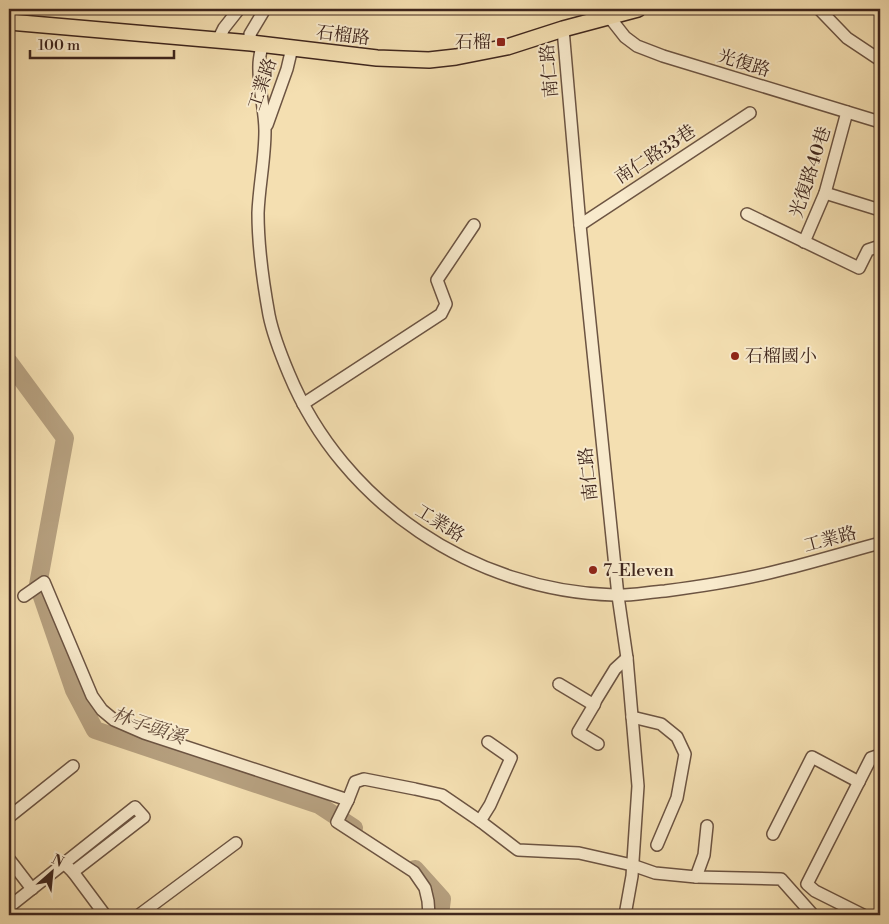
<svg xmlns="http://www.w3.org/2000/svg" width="889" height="924" viewBox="0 0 889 924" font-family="'Libre Bodoni','Noto Serif TC',serif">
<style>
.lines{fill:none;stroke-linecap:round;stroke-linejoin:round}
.river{stroke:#b6a07f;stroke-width:18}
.minor-casing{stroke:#6c5442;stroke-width:14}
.major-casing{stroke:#3f261d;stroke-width:18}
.minor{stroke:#f8eacc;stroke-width:11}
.major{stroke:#f4dfb1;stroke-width:15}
.poi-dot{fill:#8f2418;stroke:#f8eacc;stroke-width:2}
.labels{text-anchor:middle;stroke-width:4;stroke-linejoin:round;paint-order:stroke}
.street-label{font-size:18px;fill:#3f261d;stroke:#f8eacc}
.poi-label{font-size:18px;fill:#3f261d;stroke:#f8eacc;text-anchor:start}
.water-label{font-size:19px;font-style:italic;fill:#634b3a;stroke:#f8eacc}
</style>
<rect width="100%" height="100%" fill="#f4dfb1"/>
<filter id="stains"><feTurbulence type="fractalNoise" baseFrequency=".004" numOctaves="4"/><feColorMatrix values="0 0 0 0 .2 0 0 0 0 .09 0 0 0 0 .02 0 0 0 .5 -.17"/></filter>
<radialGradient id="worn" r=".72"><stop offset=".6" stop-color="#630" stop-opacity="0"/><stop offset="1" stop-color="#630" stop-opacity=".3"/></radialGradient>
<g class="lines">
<g class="river">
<polyline points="9,362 65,438 38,585 74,690 95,730 319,805 354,828"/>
<polyline points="415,869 442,899 440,915"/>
</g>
<g class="minor-casing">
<g id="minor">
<polyline points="603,9 625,37 637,46 663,56 880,122"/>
<polyline points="819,9 847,38 880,60"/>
<polyline points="563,29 580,225 618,596 627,658 638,786 632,876 625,915"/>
<polyline points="218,40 224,28 239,9"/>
<polyline points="251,43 250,34 265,9"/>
<path d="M262,45C261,51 259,58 259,65C258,87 265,109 265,131C265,159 259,186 258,213C258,247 263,282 269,315C273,335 281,355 289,374C343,504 474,591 614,595C631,596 648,592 665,591C704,586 743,580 781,570C814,562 847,552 880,543"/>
<polyline points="267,125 287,69 292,48"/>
<polyline points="825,193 880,210"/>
<polyline points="747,214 859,268 868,250 880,246"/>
<polyline points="580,225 750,113"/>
<polyline points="804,242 825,193 847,112"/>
<polyline points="303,404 441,314 446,304 437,280 474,225"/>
<polyline points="24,596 44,582 92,696 102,710 114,720 144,733 348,800"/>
<polyline points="559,684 594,705"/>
<polyline points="632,717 661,724 677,737 685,754 677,798 657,845"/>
<polyline points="598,744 578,732 594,705 596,700 615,669 627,658"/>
<polyline points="9,817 73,766"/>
<polyline points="480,821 490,805 511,758 488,742"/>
<polyline points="773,834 812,757 859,782"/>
<polyline points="9,859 32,889"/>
<polyline points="73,872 105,915"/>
<polyline points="696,877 704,855 707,826"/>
<polyline points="9,907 135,807 144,817 73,872 64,863"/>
<polyline points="139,915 236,843"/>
<polyline points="429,915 428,901 425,888 414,872 337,822 348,800 355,782 364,779 415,789 442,795 480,821 518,850 579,853 632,865 655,873 696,877 781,879 813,915"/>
<polyline points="863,915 815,891 807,884 871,758 880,755"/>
</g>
</g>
<g class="major-casing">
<polyline id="major" points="9,22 251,43 377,58 429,60 456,57 507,47 563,29 638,9"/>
</g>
<use href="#minor" class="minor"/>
<use href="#major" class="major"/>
</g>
<g class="poi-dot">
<rect x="496" y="37" width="10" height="10" rx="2.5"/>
<circle cx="735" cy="356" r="5"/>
<circle cx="593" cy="570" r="5"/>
</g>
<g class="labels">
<g class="street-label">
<text transform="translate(343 35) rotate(7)" y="6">石榴路</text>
<text transform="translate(744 63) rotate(17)" y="6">光復路</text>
<text transform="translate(549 71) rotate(-95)" y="6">南仁路</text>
<text transform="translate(262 84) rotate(-71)" y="6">工業路</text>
<text transform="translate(655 154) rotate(-33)" y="6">南仁路33巷</text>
<text transform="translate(810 172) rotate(-72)" y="6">光復路40巷</text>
<text transform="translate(588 474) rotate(-96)" y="6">南仁路</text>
<text transform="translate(440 523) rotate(32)" y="6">工業路</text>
<text transform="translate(830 539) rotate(-15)" y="6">工業路</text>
</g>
<g class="poi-label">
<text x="491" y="48" text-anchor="end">石榴</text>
<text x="745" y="362">石榴國小</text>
<text x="603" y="576">7-Eleven</text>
</g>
<g class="water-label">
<text transform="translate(149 725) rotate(19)" y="7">林子頭溪</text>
</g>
</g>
<rect width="889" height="924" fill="none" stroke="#f4dfb1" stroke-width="30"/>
<rect x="10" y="10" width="869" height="904" fill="none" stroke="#3f261d" stroke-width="2.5"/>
<rect x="15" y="15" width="859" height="894" fill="none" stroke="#3f261d"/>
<g transform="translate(52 872) rotate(27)" stroke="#f8eacc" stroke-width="4" paint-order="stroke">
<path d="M0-4L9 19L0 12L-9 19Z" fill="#3f261d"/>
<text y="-8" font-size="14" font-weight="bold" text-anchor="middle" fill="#3f261d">N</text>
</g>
<path d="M30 50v8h144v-8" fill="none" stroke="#3f261d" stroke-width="2.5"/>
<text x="38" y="50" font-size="15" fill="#3f261d" stroke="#f8eacc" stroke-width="4" paint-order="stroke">100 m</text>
<rect width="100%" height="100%" filter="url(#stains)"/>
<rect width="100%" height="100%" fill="url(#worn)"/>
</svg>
